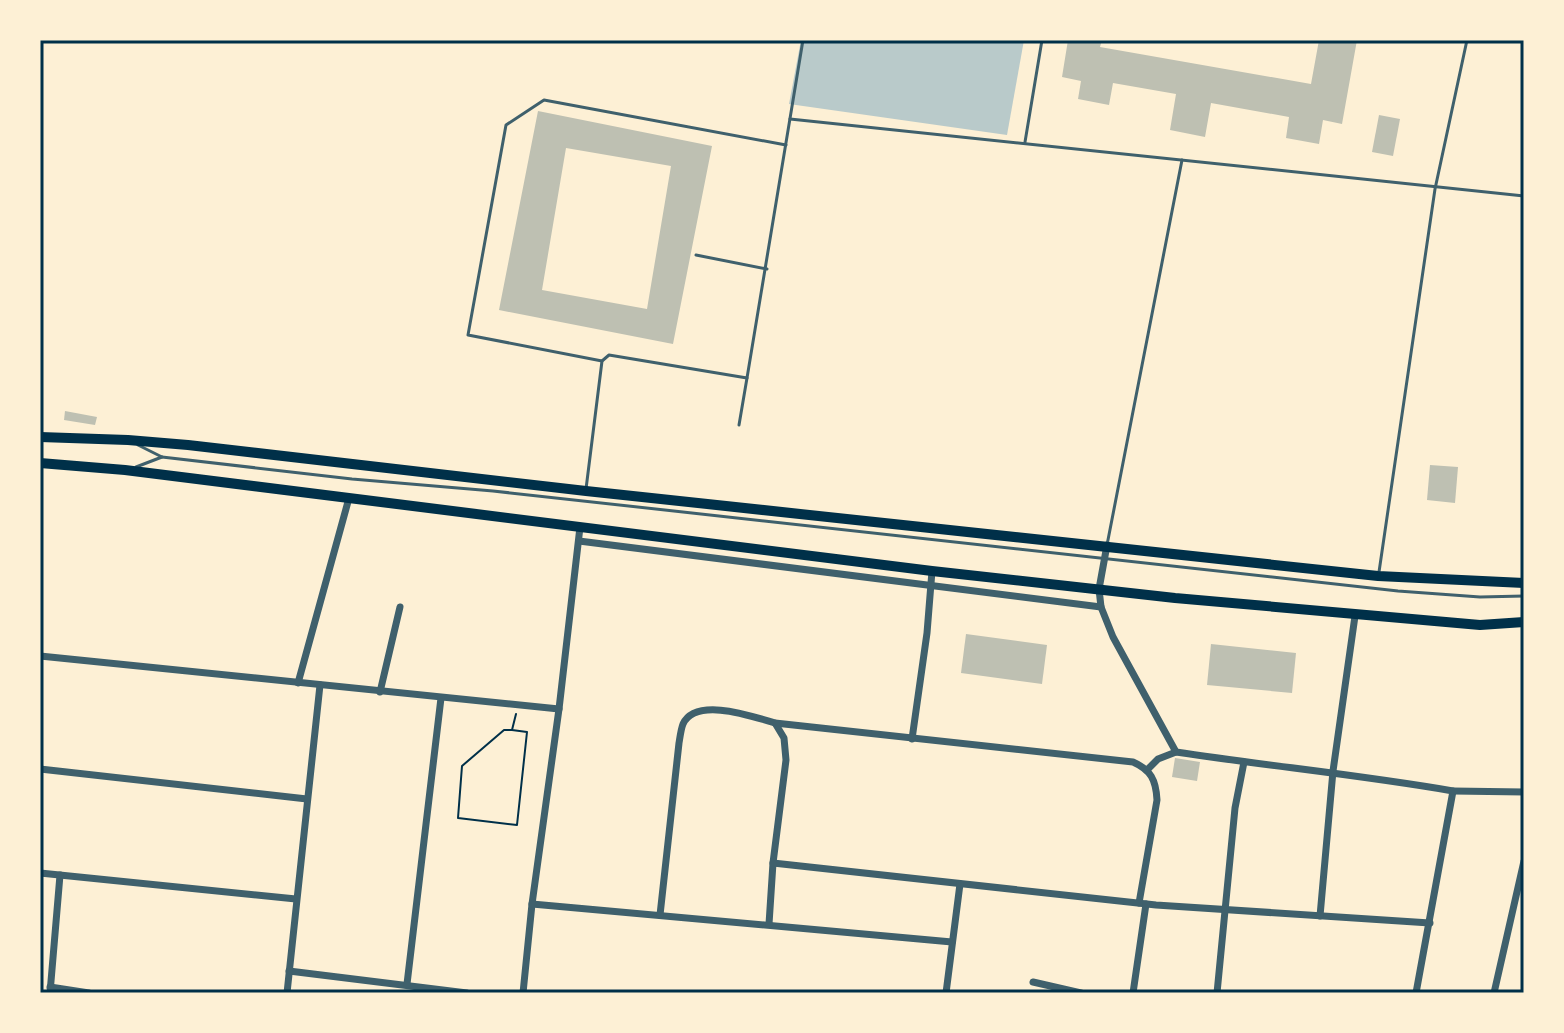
<svg xmlns="http://www.w3.org/2000/svg" width="1564" height="1033" viewBox="0 0 1564 1033" font-family="'IBM Plex Sans',sans-serif">
<style>
.green{fill:#b9caca}
.building{fill:#bec0b2;fill-rule:evenodd}
.lines{fill:none;stroke-linecap:round;stroke-linejoin:round}
.path{stroke:#003049;stroke-width:2}
.service{stroke:#3f606c;stroke-width:3}
.minor{stroke:#3f606c;stroke-width:7}
.primary{stroke:#003049;stroke-width:10}
.neatline{fill:none;stroke:#003049;stroke-width:3}
</style>
<rect width="100%" height="100%" fill="#fdf0d5"/>
<polygon class="green" points="801,40 1024,40 1007,135 789,104"/>
<g class="building">
<polygon points="1068,40 1102,40 1100,47 1311,84 1319,40 1357,40 1342,124 1323,120 1319,144 1286,138 1289,117 1211,103 1205,137 1170,130 1176,94 1113,83 1109,105 1078,99 1081,81 1062,77"/>
<path d="M538,111L712,146L673,344L499,310ZM566,148L671,166L647,309L542,290Z"/>
<polygon points="1379,115 1400,119 1393,156 1372,152"/>
<polygon points="65,411 97,417 95,425 64,420"/>
<polygon points="1430,465 1458,467 1455,503 1427,500"/>
<polygon points="966,634 1047,645 1042,684 961,673"/>
<polygon points="1211,644 1296,653 1292,693 1207,685"/>
<polygon points="1175,758 1200,762 1197,781 1172,777"/>
</g>
<g class="lines">
<polyline class="path" points="512,730 504,730 462,766 458,818 517,825 527,732 512,730 516,714"/>
<g class="service">
<polyline points="790,119 1524,196"/>
<polyline points="1025,142 1042,40"/>
<polyline points="696,255 767,269"/>
<polyline points="602,361 468,335 506,125 544,100 786,145"/>
<polyline points="739,425 747,378"/>
<polyline points="138,445 162,457 352,479 493,491 1398,591 1480,597 1524,596"/>
<polyline points="136,467 162,457"/>
<polyline points="586,489 602,361 609,355 747,378 803,40"/>
<polyline points="1107,545 1182,160"/>
<polyline points="1379,572 1435,189 1467,40"/>
</g>
<g class="minor">
<polyline points="579,541 1101,607"/>
<path d="M1107,545L1099,589L1101,607L1113,637L1176,752C1268,766 1361,775 1453,791L1416,993"/>
<polyline points="40,656 559,709"/>
<polyline points="298,683 349,498"/>
<polyline points="380,692 400,607"/>
<path d="M775,723L1133,762C1151,770 1156,780 1157,800L1139,903"/>
<polyline points="912,739 927,633 932,571"/>
<polyline points="40,769 307,799"/>
<polyline points="1147,770 1158,759 1176,752"/>
<polyline points="1453,791 1524,792"/>
<polyline points="773,863 1156,905 1430,923"/>
<polyline points="40,873 296,899"/>
<polyline points="532,904 952,942"/>
<path d="M660,915L679,743C680,737 681,729 683,724C696,696 754,717 775,723L784,738L786,760L773,863L769,924"/>
<polyline points="1320,916 1333,771 1355,616"/>
<polyline points="289,971 467,993"/>
<polyline points="1033,982 1081,993"/>
<polyline points="407,984 441,698"/>
<polyline points="50,987 89,993"/>
<polyline points="50,993 60,875"/>
<polyline points="287,993 320,685"/>
<polyline points="523,993 532,904 559,709 580,527"/>
<polyline points="946,993 960,884"/>
<polyline points="1133,993 1146,904"/>
<polyline points="1217,993 1235,808 1244,762"/>
<polyline points="1494,993 1524,861"/>
</g>
<g class="primary">
<polyline points="40,437 128,440 188,445 586,491 1378,576 1524,583"/>
<polyline points="40,463 125,470 932,571 1175,598 1480,625 1524,622"/>
</g>
</g>
<rect width="1564" height="1033" fill="none" stroke="#fdf0d5" stroke-width="84"/>
<rect x="42" y="42" width="1480" height="949" class="neatline"/>
</svg>
